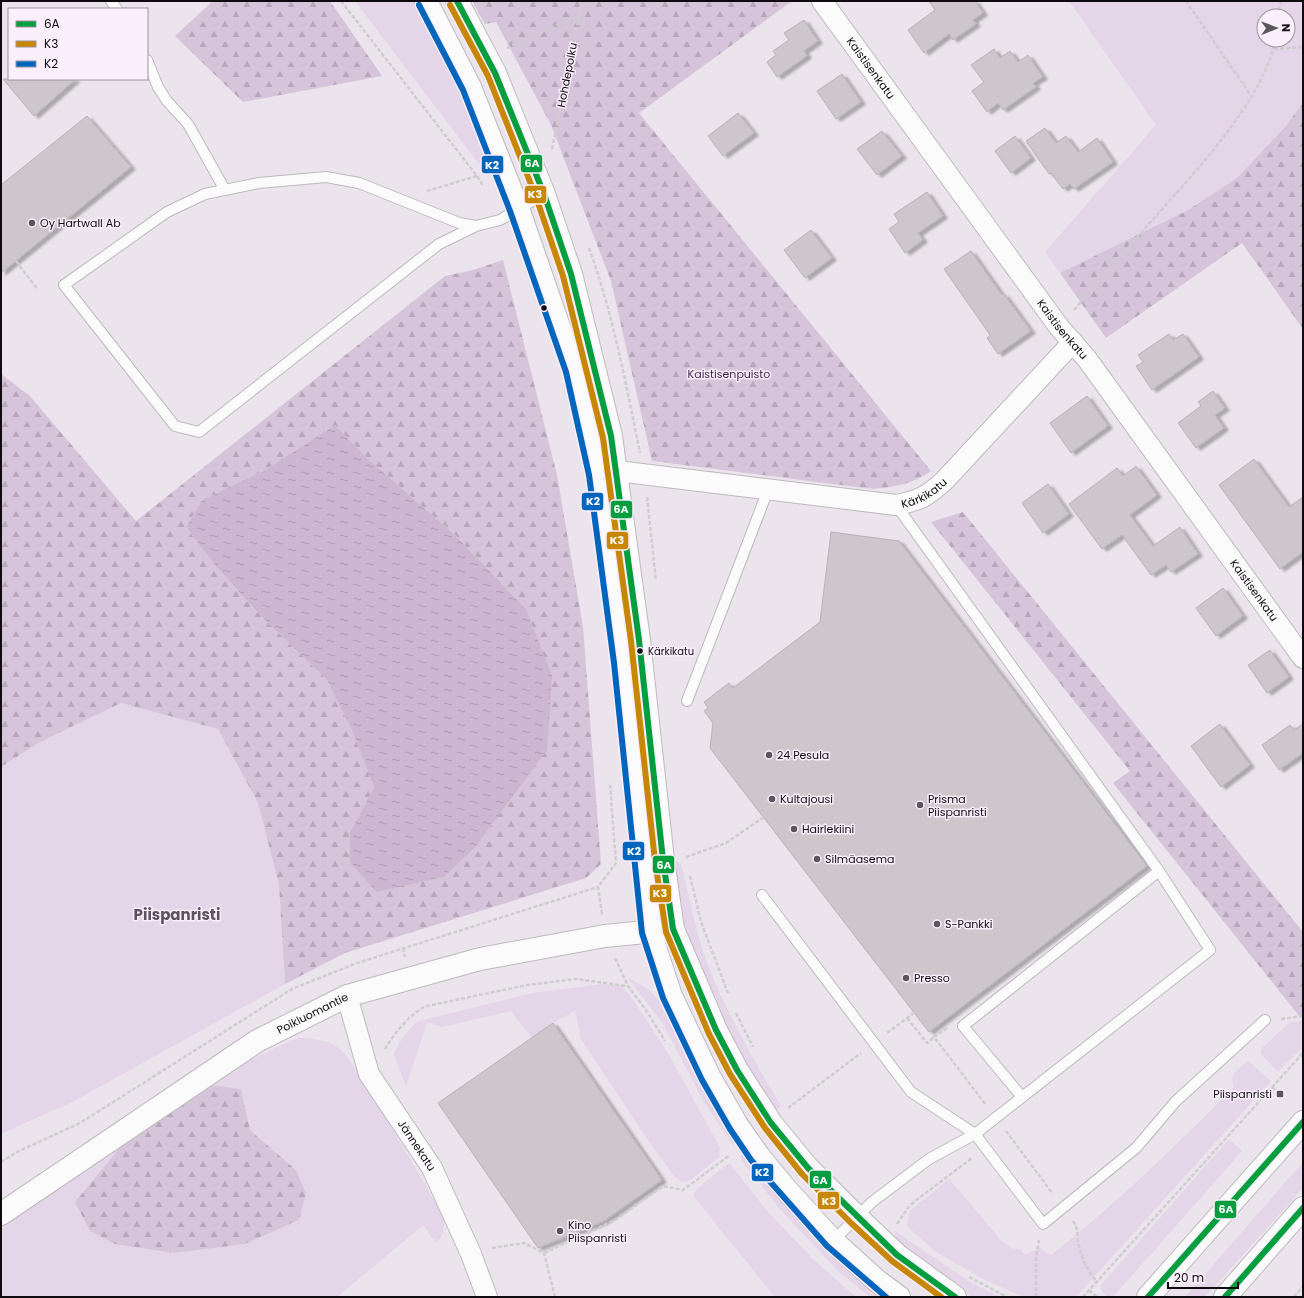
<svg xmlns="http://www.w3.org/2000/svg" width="1304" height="1298" viewBox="0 0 1304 1298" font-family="Poppins,sans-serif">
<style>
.grass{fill:#e4d5e8;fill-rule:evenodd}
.forest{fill:url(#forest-firs);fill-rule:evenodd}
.water{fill:url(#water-ripples)}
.building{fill:#cdc7cd;stroke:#b8b2b9;filter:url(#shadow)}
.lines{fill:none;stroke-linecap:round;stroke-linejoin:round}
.lane-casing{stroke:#beb9bf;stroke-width:12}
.street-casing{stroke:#beb9bf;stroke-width:22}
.secondary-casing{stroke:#beb9bf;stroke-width:24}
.path{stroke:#cfcdd0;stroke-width:2.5;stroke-dasharray:4 2;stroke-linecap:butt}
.lane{stroke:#fcfbfc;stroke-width:10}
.street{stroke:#fcfbfc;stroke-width:20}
.secondary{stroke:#fcfbfc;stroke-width:22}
.bus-1-casing{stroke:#fbeffd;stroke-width:9}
.bus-2-casing{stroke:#fbeffd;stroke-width:9}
.bus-3-casing{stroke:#fbeffd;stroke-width:9}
.bus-1{stroke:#009e3d;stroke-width:6}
.bus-2{stroke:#c88703;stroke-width:6}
.bus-3{stroke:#0065bd;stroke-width:6}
.poi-dot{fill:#5b565c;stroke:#fbeffd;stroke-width:1.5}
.bus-dot{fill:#0e0a0f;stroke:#fbeffd;stroke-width:1.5}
.labels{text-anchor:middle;stroke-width:3;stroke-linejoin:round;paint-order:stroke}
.bus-label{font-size:10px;fill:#0e0a0f;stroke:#fbeffd;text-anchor:start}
.street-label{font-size:11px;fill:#0e0a0f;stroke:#fbeffd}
.poi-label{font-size:11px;fill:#0e0a0f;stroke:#fbeffd;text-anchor:start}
.park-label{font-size:11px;fill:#3d1a46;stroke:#fbeffd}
.district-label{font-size:15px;font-weight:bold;fill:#5c525e;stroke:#fbeffd}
.line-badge{stroke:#fbeffd;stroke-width:1.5}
.badge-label{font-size:11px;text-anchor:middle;font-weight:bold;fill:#fff}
</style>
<defs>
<pattern id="forest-firs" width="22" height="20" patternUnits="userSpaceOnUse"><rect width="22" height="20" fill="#d6c4da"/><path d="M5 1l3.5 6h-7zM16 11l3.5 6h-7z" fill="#b6a7ba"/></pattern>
<pattern id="water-ripples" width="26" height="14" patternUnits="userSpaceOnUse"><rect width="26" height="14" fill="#ccb6d1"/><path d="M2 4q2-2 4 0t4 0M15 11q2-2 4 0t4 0" fill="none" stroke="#ae9bb2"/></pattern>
<filter id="shadow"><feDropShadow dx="4.5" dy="2.5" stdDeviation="1" flood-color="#0004"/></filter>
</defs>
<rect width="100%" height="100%" fill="#ebe4ec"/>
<g class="grass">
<polygon points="355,1 416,1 485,140 489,156 479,164"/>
<path d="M1069,1H1303V103L1285,127L1237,178L1188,210L1060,273L1045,252L1156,125ZM1264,16H1288V40H1264Z"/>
<polygon points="121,703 218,729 258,803 279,885 285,984 74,1101 1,1134 1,767 40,742"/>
<path d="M669,861H677L681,864C690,901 697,938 711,973C730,1019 756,1064 781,1106L774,1112L749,1078L699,976L682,920Z"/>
<polygon points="627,977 648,989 666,1008 741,1139 733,1145 704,1102 662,1022"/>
<path d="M603,984L621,986L630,995L668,1053L720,1148L719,1157L691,1180L682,1182L674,1176L651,1145L581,1039L575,1011L553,1023L532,1038L511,1011L442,1027L427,1022L406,1087L394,1054C400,1040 407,1030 419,1021L533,993Z"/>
<polygon points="1303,1021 1303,1047 1278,1072 1261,1054 1261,1049 1290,1022"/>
<path d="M297,1038C313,1038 330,1040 342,1051C355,1064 364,1084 374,1099C398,1138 421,1177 444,1217C445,1228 444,1236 436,1243L423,1225L337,1297H1V1224L128,1138L174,1253L245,1244L299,1220L296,1170L250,1130L241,1089L210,1085L254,1058Z"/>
<path d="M1248,1061L1271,1081L1076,1297H1023L979,1277L935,1251L907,1226L910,1211L949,1179L1002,1241L1012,1248L1022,1250L1024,1255L1040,1248L1051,1255C1117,1203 1176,1146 1234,1087C1228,1074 1239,1069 1248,1061Z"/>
<polygon points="1229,1139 1242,1151 1113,1297 1107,1297 1101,1290 1102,1284"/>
<polygon points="745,1152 889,1297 870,1297 838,1271 780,1209 741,1160 741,1156"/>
<polygon points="1303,1162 1303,1188 1205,1297 1185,1297"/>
<polygon points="730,1164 768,1212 814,1260 856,1297 775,1297 694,1197 693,1193 700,1186 726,1165"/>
<polygon points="895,1231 970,1282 1000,1297 973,1297 944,1280 896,1241"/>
</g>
<g class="forest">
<polygon points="213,1 330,1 382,76 243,102 175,36"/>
<path d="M472,1H792L639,113L931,471C912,484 896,487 873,489L652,461L611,281L551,125L496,22L485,24Z"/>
<polygon points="1303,103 1303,329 1242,243 1106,338 1060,273 1188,210 1237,178 1285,127"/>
<path d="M503,260L557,475L583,627L601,864L586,878L345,953L285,984L279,885L258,803L218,729L121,703L40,742L1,767V374L30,396L136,521L445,276L473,270ZM335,425L367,458L454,534L526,609L509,800L476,846L376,892L350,863V832L374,788L354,735L327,680L258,613L214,564L186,527L202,500L265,470Z"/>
<polygon points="963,512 1303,932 1303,1015 1300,1017 1113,783 1130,771 931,522"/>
<polygon points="210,1085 241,1089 250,1130 296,1170 306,1193 299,1220 245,1244 174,1253 115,1244 90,1231 75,1202 128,1138"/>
</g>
<polygon class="water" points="335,425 367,458 454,534 526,609 552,676 547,750 476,846 444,877 376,892 350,863 350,832 374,788 354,735 327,680 258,613 214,564 186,527 202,500 265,470"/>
<g class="building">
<polygon points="929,1 975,1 983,13 973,20 976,24 953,40 949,34 924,53 908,30 935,10"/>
<polygon points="804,20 818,41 804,51 807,56 777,77 767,62 776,55 773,51 789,40 784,33"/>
<polygon points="994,49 1000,58 1010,51 1018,62 1028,55 1043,77 1033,83 1036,87 1003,110 998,103 987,112 972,91 984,82 971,65"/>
<polygon points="842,74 861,102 836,119 817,91"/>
<polygon points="3,79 76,79 34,116"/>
<polygon points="738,113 754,133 723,156 708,136"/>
<polygon points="87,116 131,167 1,273 1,185"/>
<polygon points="1045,128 1056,143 1066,136 1078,152 1097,138 1113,162 1074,189 1070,184 1063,189 1051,173 1049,174 1026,141"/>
<polygon points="882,131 902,156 877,175 857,149"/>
<polygon points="1015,136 1031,158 1011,173 995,151"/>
<polygon points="927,192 943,216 918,233 923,240 905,253 889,229 899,222 894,214"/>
<polygon points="811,230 832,258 805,278 784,250"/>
<polygon points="971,251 1002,295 1004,294 1031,331 998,354 987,338 990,335 944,269"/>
<polygon points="1169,334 1173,340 1183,334 1199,357 1152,390 1136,366 1143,362 1138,355"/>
<polygon points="1213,391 1225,408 1215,415 1224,428 1196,448 1178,423 1201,406 1198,402"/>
<polygon points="1087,396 1108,426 1071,453 1050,423"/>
<polygon points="1254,459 1289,507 1303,497 1303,552 1280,569 1219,485"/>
<polygon points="1136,466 1157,495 1130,515 1153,546 1180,527 1198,554 1171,572 1166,565 1151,575 1122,535 1102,549 1069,504 1117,468 1123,476"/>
<polygon points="1048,484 1069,514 1043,533 1022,503"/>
<polygon points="831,532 899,541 1147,866 929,1032 710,748 713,723 704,711 708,708 704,702 729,683 733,688 820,622"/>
<polygon points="1223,588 1243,616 1216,636 1196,608"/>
<polygon points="1270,650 1289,677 1267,693 1248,665"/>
<polygon points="1220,724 1250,765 1221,787 1191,746"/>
<polygon points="1303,724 1303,753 1279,770 1262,745 1290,725 1294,730"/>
<polygon points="553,1023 662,1180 604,1221 538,1248 438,1103"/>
</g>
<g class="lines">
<g class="lane-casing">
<g id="lane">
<polyline points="111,1 117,9"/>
<polyline points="147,60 158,87 167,101 188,124 225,190"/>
<polyline points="476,226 459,223 359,183 326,177 259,183 205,194 167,212 64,285 175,426 199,432 439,244 476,226 500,220 544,194"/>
<polyline points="687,701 768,490"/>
<polyline points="762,895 911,1092 975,1134 1043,1224 1136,1148 1176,1101 1265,1020"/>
<polyline points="1022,1097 963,1026 1159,871"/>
<polyline points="833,1241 872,1202 929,1159 975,1134 1210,950 1159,871 896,505"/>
</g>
</g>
<g class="street-casing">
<g id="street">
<path id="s1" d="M822,1L1059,327L1087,359L1303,658"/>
<path id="s2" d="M601,473L617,471L896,505C919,501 928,496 945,480L1073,342"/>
<path id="s3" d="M347,996L369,1074L432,1168L471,1254L487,1297"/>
</g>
</g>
<g class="secondary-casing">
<g id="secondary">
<polyline points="426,1 470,87 518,208 574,370 597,474 622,662 650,932 671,996 709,1076 737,1125 758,1155 785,1188 833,1241 876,1280 899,1297"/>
<polyline points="457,1 495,73 544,194 571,274 611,436 639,640 663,860 673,929 716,1030 737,1070 771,1123 808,1168 857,1217 897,1255 955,1297"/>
<path id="s4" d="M1,1214L257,1041L347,996L480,959L605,936L665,930"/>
<polyline points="1148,1297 1303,1122"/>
<polyline points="1225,1297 1303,1208"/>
</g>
</g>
<g class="path">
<polyline points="341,1 477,176 483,186"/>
<polyline points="1186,1 1252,97"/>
<polyline points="581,6 586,1"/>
<polyline points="1278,16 1281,1"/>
<polyline points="507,48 579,15"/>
<polyline points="1274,49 1303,47"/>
<polyline points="552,149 582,1"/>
<polyline points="427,191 477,176"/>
<path d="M589,248C613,314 626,384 640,453"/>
<polyline points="16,261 38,290"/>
<path d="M1074,310C1101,278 1128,247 1156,216C1195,172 1265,98 1275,40"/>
<polyline points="647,497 656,581"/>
<polyline points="686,857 726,843 764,817"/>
<polyline points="690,876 701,922 728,993"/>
<polyline points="602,914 598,887 616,863 610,785"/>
<polyline points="403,948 405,957"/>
<polyline points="615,958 628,986 648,1013 665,1041"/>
<polyline points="736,1013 753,1047"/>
<polyline points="907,1018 927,1043 934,1037"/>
<polyline points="1281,1019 1303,1016"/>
<polyline points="947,1028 934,1037 986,1105"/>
<polyline points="887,1033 914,1013"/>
<path d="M385,1049C393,1035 412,1011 427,1006L527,985L576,979L627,986"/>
<polyline points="1272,1087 1280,1094"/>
<polyline points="788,1108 861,1053"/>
<polyline points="1006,1131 1053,1194"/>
<polyline points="1,1162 19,1151 80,1123 292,989 357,963 598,887"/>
<path d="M1073,1221C1079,1228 1076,1233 1078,1241C1081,1257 1087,1270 1097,1282"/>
<polyline points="897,1224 910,1205 972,1158"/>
<polyline points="492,1248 524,1243 544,1253 555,1297"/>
<polyline points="544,1253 615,1220 663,1186 683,1190 730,1155"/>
<polyline points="969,1277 1007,1297"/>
<polyline points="1089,1290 1097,1297"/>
<polyline points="1036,1297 1036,1257 1039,1240"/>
<polyline points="1083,1297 1303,1053"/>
<polyline points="1294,1297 1303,1286"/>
</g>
<use href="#lane" class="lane"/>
<use href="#street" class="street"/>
<use href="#secondary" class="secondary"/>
<g class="bus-1-casing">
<g id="bus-1">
<polyline points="457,1 495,73 544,194 571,274 611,436 639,640 663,860 673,929 716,1030 737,1070 771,1123 808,1168 897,1255 955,1297"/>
<polyline points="1148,1297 1303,1122"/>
<polyline points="1225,1297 1303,1208"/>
</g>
</g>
<g class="bus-2-casing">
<polyline id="bus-2" points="450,5 488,76 536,197 563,276 603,438 631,641 655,861 666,932 709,1034 730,1074 765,1128 802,1174 851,1223 892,1261 941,1297"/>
</g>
<g class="bus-3-casing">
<polyline id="bus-3" points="419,5 463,90 510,211 566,372 589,475 614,663 642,933 663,998 702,1080 730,1129 751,1160 827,1246 886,1297"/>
</g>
<use href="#bus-1" class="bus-1"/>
<use href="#bus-2" class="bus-2"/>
<use href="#bus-3" class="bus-3"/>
</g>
<g class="poi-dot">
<circle cx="32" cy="223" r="4"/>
<circle cx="769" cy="755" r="4"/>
<circle cx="772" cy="799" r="4"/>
<circle cx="920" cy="805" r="4"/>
<circle cx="794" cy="829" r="4"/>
<circle cx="817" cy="859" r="4"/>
<circle cx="937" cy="924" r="4"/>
<circle cx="906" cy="978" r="4"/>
<rect x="1276" y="1090" width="8" height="8" rx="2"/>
<circle cx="560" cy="1231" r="4"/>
</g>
<g class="bus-dot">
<circle cx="544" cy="308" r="3.5"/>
<circle cx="640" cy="651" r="3.5"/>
</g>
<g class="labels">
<g class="bus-label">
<text x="648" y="655">Kärkikatu</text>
</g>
<g class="street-label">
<text dy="4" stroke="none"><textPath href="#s1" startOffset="83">Kaistisenkatu</textPath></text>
<text transform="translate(567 75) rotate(-79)" y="4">Hohdepolku</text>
<text dy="4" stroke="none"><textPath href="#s1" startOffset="407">Kaistisenkatu</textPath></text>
<text dy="4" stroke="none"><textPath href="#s2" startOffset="328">Kärkikatu</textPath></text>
<text dy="4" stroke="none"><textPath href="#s1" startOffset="731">Kaistisenkatu</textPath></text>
<text dy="4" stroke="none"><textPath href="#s4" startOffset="371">Poikluomantie</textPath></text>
<text dy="4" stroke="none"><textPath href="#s3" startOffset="167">Jännekatu</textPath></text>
</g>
<g class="poi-label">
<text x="40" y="227">Oy Hartwall Ab</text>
<text x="777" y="759">24 Pesula</text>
<text x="780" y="803">Kultajousi</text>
<text x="928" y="803">Prisma<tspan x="928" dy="13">Piispanristi</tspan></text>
<text x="802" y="833">Hairlekiini</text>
<text x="825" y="863">Silmäasema</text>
<text x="945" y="928">S-Pankki</text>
<text x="914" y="982">Presso</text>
<text x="1272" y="1098" text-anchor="end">Piispanristi</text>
<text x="568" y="1229">Kino<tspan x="568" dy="13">Piispanristi</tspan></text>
</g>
<g class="park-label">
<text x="729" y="378">Kaistisenpuisto</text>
</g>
<g class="district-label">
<text x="177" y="920">Piispanristi</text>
</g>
</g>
<g class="line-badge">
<rect x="520" y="154" width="23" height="19" rx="4" fill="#009e3d"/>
<rect x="481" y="155" width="23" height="19" rx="4" fill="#0065bd"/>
<rect x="524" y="185" width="23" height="19" rx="4" fill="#c88703"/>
<rect x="581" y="492" width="23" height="19" rx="4" fill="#0065bd"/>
<rect x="610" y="500" width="23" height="19" rx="4" fill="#009e3d"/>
<rect x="606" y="531" width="23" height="19" rx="4" fill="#c88703"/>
<rect x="622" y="841" width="23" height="20" rx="4" fill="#0065bd"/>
<rect x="652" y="855" width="23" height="19" rx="4" fill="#009e3d"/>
<rect x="649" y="884" width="23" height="19" rx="4" fill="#c88703"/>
<rect x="751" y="1163" width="23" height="19" rx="4" fill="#0065bd"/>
<rect x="809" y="1170" width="23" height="19" rx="4" fill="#009e3d"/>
<rect x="817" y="1191" width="23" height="19" rx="4" fill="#c88703"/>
<rect x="1214" y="1200" width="23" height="19" rx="4" fill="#009e3d"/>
</g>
<g class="badge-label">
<text x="532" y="167">6A</text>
<text x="492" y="169">K2</text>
<text x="535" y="198">K3</text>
<text x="593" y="505">K2</text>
<text x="621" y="513">6A</text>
<text x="617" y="544">K3</text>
<text x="634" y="855">K2</text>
<text x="664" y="869">6A</text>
<text x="660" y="897">K3</text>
<text x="762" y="1176">K2</text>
<text x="820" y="1184">6A</text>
<text x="829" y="1205">K3</text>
<text x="1226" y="1213">6A</text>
</g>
<rect width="1304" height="1298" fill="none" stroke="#0e0a0f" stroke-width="4"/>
<rect x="8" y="8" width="140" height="72" fill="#fbeffd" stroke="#9c939e"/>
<rect x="16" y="21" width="20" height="6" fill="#009e3d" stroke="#9c939e"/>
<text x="44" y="28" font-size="12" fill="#0e0a0f">6A</text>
<rect x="16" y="41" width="20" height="6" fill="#c88703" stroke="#9c939e"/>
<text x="44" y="48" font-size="12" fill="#0e0a0f">K3</text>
<rect x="16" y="61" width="20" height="6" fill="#0065bd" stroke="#9c939e"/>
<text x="44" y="68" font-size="12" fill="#0e0a0f">K2</text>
<g transform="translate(1276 28) rotate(89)"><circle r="19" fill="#fbeffd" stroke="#9c939e"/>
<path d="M0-3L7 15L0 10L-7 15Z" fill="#5b565c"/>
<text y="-6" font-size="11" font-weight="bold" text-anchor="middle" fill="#0e0a0f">N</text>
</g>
<path d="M1168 1282v6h70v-6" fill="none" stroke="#0e0a0f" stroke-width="2"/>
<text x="1174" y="1282" font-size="12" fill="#0e0a0f" stroke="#fbeffd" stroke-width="3" paint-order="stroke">20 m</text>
</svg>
